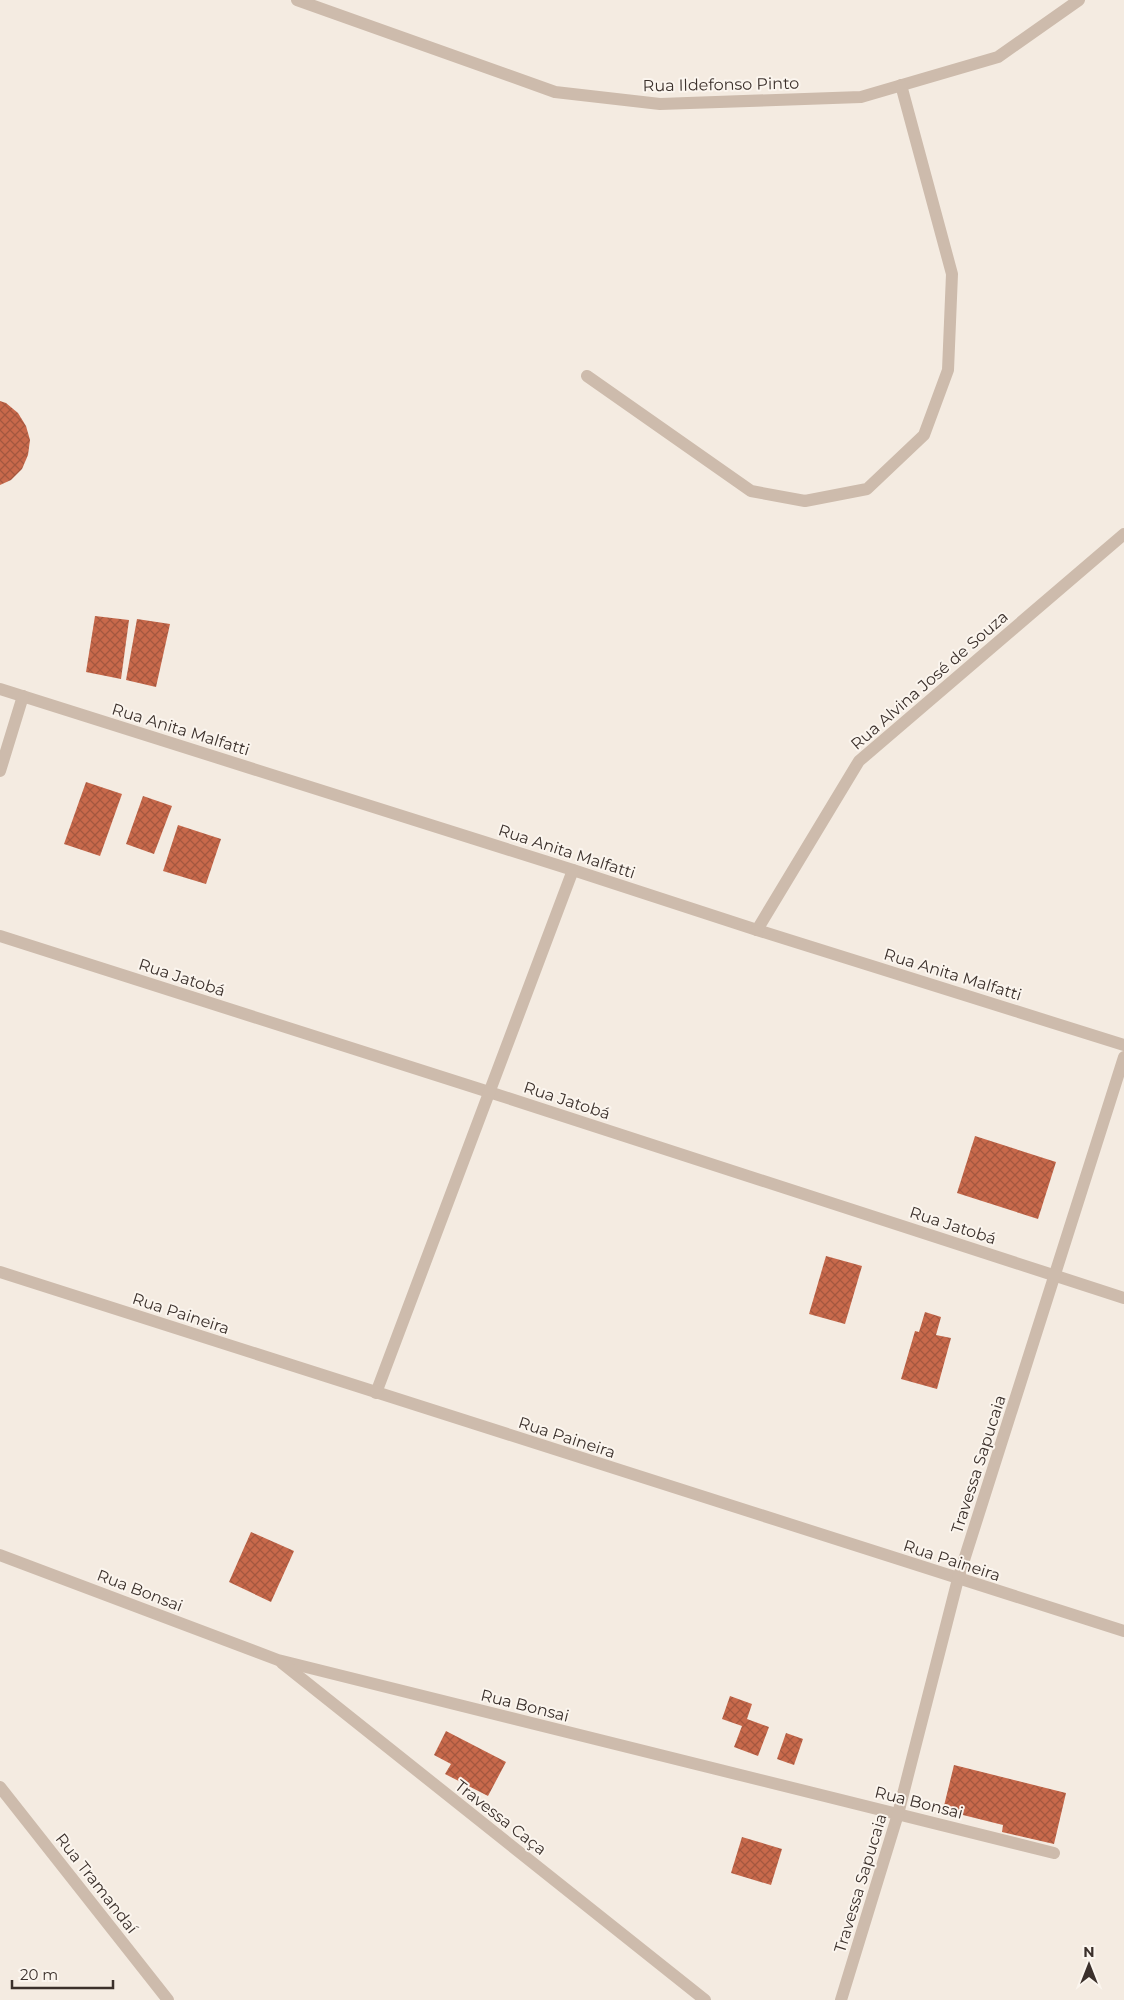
<svg xmlns="http://www.w3.org/2000/svg" width="1124" height="2000" viewBox="0 0 1124 2000" font-family="Montserrat,sans-serif">
<style>
.building{fill:url(#building-cross-hatch)}
.lines{fill:none;stroke-linecap:round;stroke-linejoin:round}
.street{stroke:#cdbbac;stroke-width:12}
.labels{text-anchor:middle;stroke-width:4;stroke-linejoin:round;paint-order:stroke}
.street-label{font-size:16px;fill:#3b302b;stroke:#fbf5ee}
</style>
<defs>
<pattern id="building-cross-hatch" width="8" height="8" patternUnits="userSpaceOnUse" patternTransform="scale(1.25)"><rect width="8" height="8" fill="#c8694b"/><path d="M0 0l8 8M0 8l8-8" fill="none" stroke="#a4573f"/></pattern>
</defs>
<rect width="100%" height="100%" fill="#f4ebe1"/>
<g class="building">
<polygon points="0,401 6,403 18,413 26,426 30,440 28,455 22,469 11,480 0,485"/>
<polygon points="95,616 129,620 121,679 86,672"/>
<polygon points="137,619 170,624 156,687 126,680"/>
<polygon points="86,782 122,794 100,856 64,844"/>
<polygon points="143,796 172,806 154,854 126,844"/>
<polygon points="178,825 221,839 206,884 163,871"/>
<polygon points="975,1136 1056,1162 1038,1219 957,1193"/>
<polygon points="826,1256 862,1266 845,1324 809,1314"/>
<polygon points="925,1312 941,1317 936,1335 951,1338 937,1389 901,1379 915,1331 919,1332"/>
<polygon points="251,1532 294,1551 271,1602 229,1582"/>
<polygon points="730,1696 752,1704 747,1719 769,1727 758,1756 734,1747 742,1726 722,1719"/>
<polygon points="446,1731 506,1762 488,1796 445,1774 451,1764 434,1755"/>
<polygon points="786,1733 803,1739 794,1765 777,1759"/>
<polygon points="954,1765 1066,1793 1054,1844 1002,1832 1003,1825 943,1810"/>
<polygon points="742,1837 782,1849 771,1885 731,1873"/>
</g>
<g class="lines">
<g class="street">
<polyline points="297,0 555,92 660,104 861,97 998,57 1079,0"/>
<polyline points="587,376 751,491 805,501 867,489 924,435 948,370 952,274 901,85"/>
<polyline points="0,689 573,870 757,930 1124,1045"/>
<polyline points="0,771 23,696"/>
<polyline points="757,930 859,761 1124,534"/>
<polyline points="0,936 489,1092 1124,1298"/>
<polyline points="0,1272 1124,1631"/>
<polyline points="376,1393 573,870"/>
<polyline points="0,1555 278,1660 1054,1853"/>
<polyline points="282,1663 705,2000"/>
<polyline points="0,1787 168,2000"/>
<polyline points="841,2000 898,1814 958,1579 1124,1057"/>
</g>
</g>
<g class="labels">
<g class="street-label">
<text transform="translate(721 84) rotate(-1)" y="6">Rua Ildefonso Pinto</text>
<text transform="translate(929 680) rotate(-41)" y="6">Rua Alvina José de Souza</text>
<text transform="translate(181 729) rotate(17)" y="6">Rua Anita Malfatti</text>
<text transform="translate(567 851) rotate(18)" y="6">Rua Anita Malfatti</text>
<text transform="translate(953 974) rotate(17)" y="6">Rua Anita Malfatti</text>
<text transform="translate(182 977) rotate(18)" y="6">Rua Jatobá</text>
<text transform="translate(567 1100) rotate(18)" y="6">Rua Jatobá</text>
<text transform="translate(953 1225) rotate(18)" y="6">Rua Jatobá</text>
<text transform="translate(181 1313) rotate(18)" y="6">Rua Paineira</text>
<text transform="translate(567 1437) rotate(18)" y="6">Rua Paineira</text>
<text transform="translate(978 1464) rotate(-72)" y="6">Travessa Sapucaia</text>
<text transform="translate(952 1560) rotate(18)" y="6">Rua Paineira</text>
<text transform="translate(140 1590) rotate(21)" y="6">Rua Bonsai</text>
<text transform="translate(525 1705) rotate(14)" y="6">Rua Bonsai</text>
<text transform="translate(919 1802) rotate(14)" y="6">Rua Bonsai</text>
<text transform="translate(501 1817) rotate(38)" y="6">Travessa Caça</text>
<text transform="translate(97 1883) rotate(52)" y="6">Rua Tramandaí</text>
<text transform="translate(860 1883) rotate(-73)" y="6">Travessa Sapucaia</text>
</g>
</g>
<g transform="translate(1089 1965)" stroke="#fbf5ee" stroke-width="4" paint-order="stroke">
<path d="M0-4L9 19L0 12L-9 19Z" fill="#3b302b"/>
<text y="-8" font-size="14" font-weight="bold" text-anchor="middle" fill="#3b302b">N</text>
</g>
<path d="M12 1980v8h101v-8" fill="none" stroke="#3b302b" stroke-width="2.5"/>
<text x="20" y="1980" font-size="15" fill="#3b302b" stroke="#fbf5ee" stroke-width="4" paint-order="stroke">20 m</text>
</svg>
